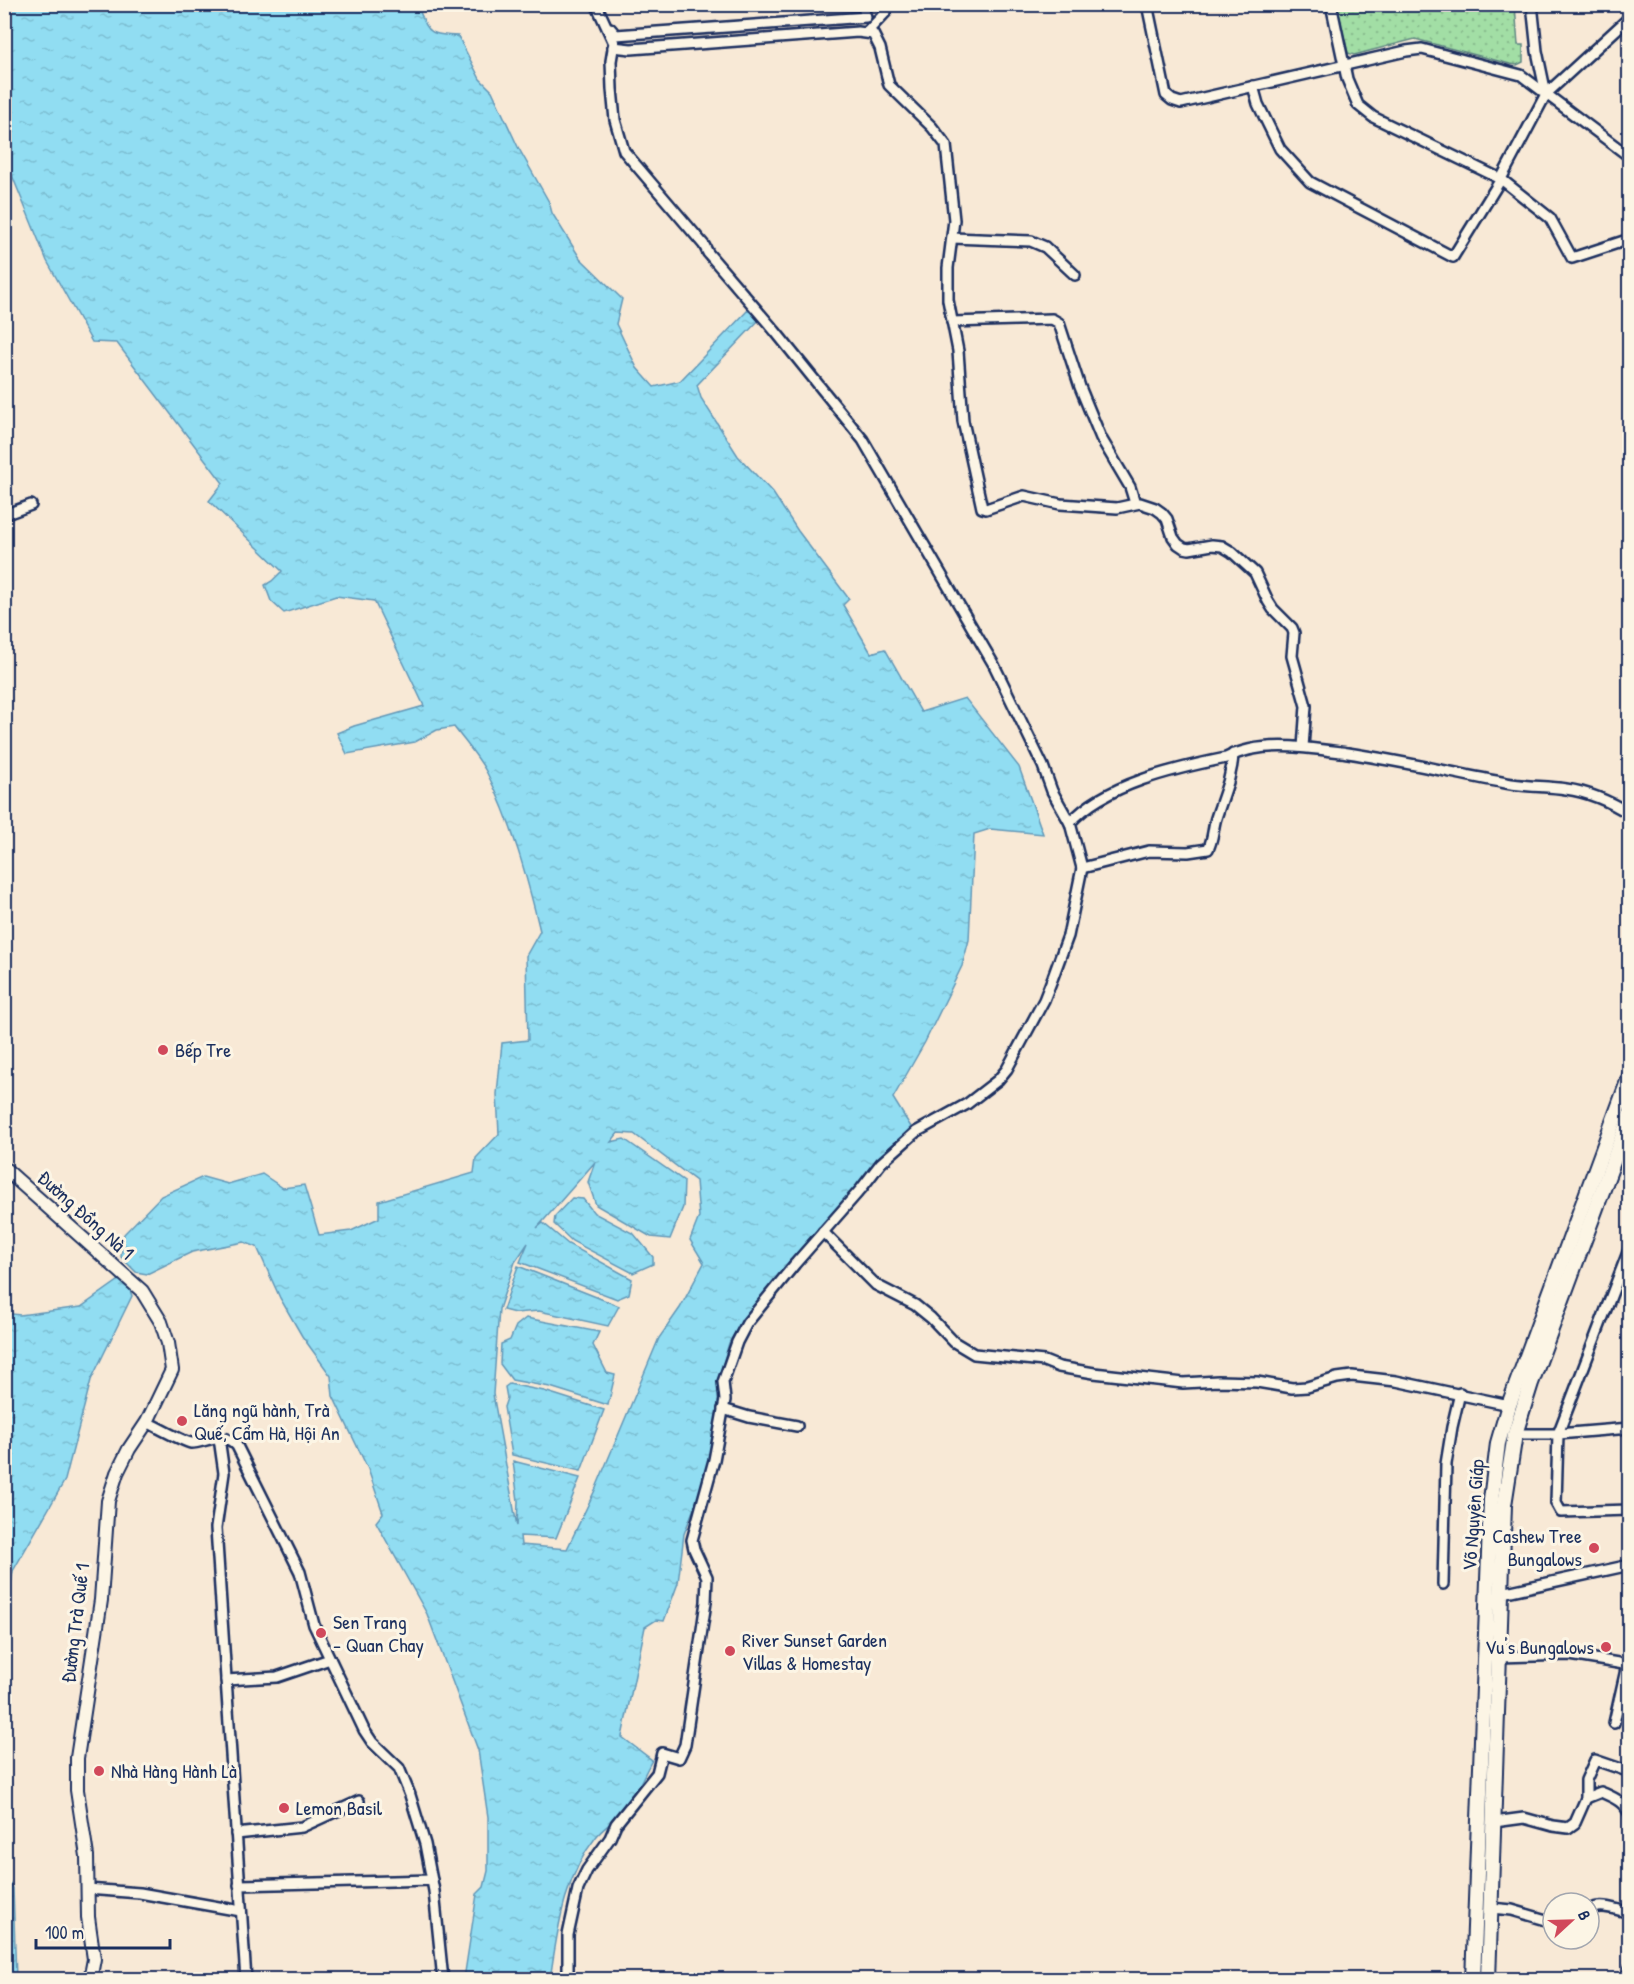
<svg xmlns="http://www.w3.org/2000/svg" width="1634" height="1984" viewBox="0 0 1634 1984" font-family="'Patrick Hand',sans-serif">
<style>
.grass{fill:url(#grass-dots);stroke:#5e8682;stroke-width:1.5}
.water{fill:url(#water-ripples);stroke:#6297b7;stroke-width:1.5;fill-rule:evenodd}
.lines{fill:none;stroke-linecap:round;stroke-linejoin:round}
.minor-casing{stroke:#1b2f5e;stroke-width:14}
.tertiary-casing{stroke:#1b2f5e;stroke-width:16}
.secondary-casing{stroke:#1b2f5e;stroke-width:18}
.minor{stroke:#fcf5e5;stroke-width:9}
.tertiary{stroke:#fcf5e5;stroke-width:12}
.secondary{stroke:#fcf5e5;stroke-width:14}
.poi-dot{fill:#d1495b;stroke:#fcf5e5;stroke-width:2}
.labels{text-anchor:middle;stroke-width:6;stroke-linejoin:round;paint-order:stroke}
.poi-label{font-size:20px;fill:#1b2f5e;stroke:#fcf5e5;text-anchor:start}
.street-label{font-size:20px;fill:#1b2f5e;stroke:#fcf5e5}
</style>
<defs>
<pattern id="grass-dots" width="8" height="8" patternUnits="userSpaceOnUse" patternTransform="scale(1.5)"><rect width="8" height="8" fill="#a2dea5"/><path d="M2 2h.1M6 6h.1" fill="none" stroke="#8bbf90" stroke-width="1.8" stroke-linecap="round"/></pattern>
<pattern id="water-ripples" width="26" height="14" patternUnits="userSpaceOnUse" patternTransform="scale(1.5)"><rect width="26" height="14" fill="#91ddf2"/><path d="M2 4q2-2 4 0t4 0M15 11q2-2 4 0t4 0" fill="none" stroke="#7cbed2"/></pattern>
</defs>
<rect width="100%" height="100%" fill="#f8e9d6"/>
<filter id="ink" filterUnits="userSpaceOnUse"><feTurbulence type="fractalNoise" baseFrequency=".0167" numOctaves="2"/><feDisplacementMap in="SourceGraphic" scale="12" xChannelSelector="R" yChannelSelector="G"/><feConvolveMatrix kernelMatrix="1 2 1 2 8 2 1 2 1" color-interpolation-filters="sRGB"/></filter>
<g filter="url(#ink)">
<polygon class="grass" points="1336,5 1515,5 1518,45 1523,45 1523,62 1517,65 1510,64 1415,39 1354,55 1348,53"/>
<g class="water">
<path d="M4,5H417C429,32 426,35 458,36L480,79L492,91L518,147L549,202L552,213L580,258L622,299L616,324L637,368L654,387L680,381L748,310L759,320L697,385L701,398L738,456L773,493L798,531L849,599L843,605L871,653L885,649L921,712L965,698L1019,767L1043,834L990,829L974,834L969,940L962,966L925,1042L893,1098L911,1127L815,1233L742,1321L729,1343L720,1374L716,1435L704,1482L684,1534L678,1583L664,1621L656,1620L645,1627L622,1737L652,1760C642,1778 634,1800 619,1815C612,1823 602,1829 596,1837C563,1879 558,1929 550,1979H464L477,1894L484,1887L488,1871V1817L478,1750L427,1614L376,1522L383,1513L368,1469L333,1396L331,1376L302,1336L280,1298L257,1247L244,1242L192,1252L147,1274L136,1272L121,1257L124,1234L161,1196L203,1177L228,1184L262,1174L283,1188L304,1185L319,1235L351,1231L379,1218V1201L474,1173L476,1158L499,1134L497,1094L502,1043L528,1040L526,956L540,931C527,877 512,822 487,773C478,756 465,742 454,727L437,730L415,742L347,754L337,733L354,726L424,706L374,601L336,596L284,613L271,601L265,585L272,581L282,571L209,501L223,483L117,343L92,342L47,261L7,163L5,162ZM618,1133L634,1134L696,1181L699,1217L690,1240L704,1263L680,1308L659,1338L596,1488L567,1549L521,1545L520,1536L556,1538L580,1478L513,1461L518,1501L517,1526L493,1394L499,1309L515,1262L528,1243L520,1262L617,1299L629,1294L632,1279L568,1244L543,1223L537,1228L595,1162L588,1182L596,1205L651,1237L670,1239L683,1207L684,1181L624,1139L611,1142Z"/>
<polygon points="572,1198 583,1199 594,1213 634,1234 653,1257 653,1264 633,1273 572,1241 554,1224 555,1216"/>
<polygon points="518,1266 619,1306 608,1326 539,1311 515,1313 503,1310"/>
<polygon points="125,1276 132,1296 91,1380 65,1480 13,1571 5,1625 5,1313 20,1315 81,1307"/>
<polygon points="526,1318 599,1332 593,1345 607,1373 615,1375 608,1405 550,1387 512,1380 500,1364 501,1344 510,1340 516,1326"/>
<polygon points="509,1384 544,1391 604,1410 581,1471 512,1455 504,1407 507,1398 505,1387"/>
<polygon points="5,1876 13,1888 16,1979 5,1979"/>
</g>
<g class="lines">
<g class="minor-casing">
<g id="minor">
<polyline points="1147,4 1166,95 1172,100 1181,103 1406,51 1422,49 1521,75 1630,157"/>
<polyline points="1532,4 1537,51 1546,94"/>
<polyline points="1630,17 1546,94 1501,179 1550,218 1572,258 1630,239"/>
<polyline points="610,28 616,35 866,17 862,4"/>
<polyline points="867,32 886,12 888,4"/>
<polyline points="613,47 631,49 858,32 873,34 880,48 889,85 932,127 946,145 954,220 948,268 948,300 958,351 963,421 982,508 986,509 1024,496 1060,504 1103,507 1117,508 1140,503 1155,508 1162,513 1167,519 1173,537 1178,544 1184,548 1189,549 1212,545 1222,546 1232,552 1255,573 1268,601 1273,609 1292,628 1294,633 1292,656 1306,706 1303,747"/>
<polyline points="1253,86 1258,104 1280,149 1310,182 1453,257 1501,179 1373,117 1358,105 1347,79 1331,4"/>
<polyline points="952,238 1031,241 1045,247 1075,275"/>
<polyline points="952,322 1052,319 1059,323 1080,387 1101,438 1130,487 1135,503"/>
<polyline points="4,515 31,505"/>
<path d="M1070,823C1104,784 1177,768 1226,758C1262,739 1310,748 1348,753C1401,761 1453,773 1506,783C1526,787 1546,786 1566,789C1588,792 1611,802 1630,814"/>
<path d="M1082,868L1149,851L1188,852L1208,849C1213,841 1213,827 1216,818C1223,796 1232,777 1233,754"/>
<polyline points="823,1232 876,1285 915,1305 931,1318 954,1342 974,1354 1044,1361 1059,1367 1094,1373 1183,1383 1218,1381 1257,1382 1292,1388 1307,1387 1337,1378 1352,1376 1396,1381 1509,1405"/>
<polyline points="1630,1247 1558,1434 1556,1503 1561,1512 1630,1510"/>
<polyline points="723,1409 749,1417 797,1426"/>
<path d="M147,1422C155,1426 184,1442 191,1443C206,1443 222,1429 237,1446L300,1572L314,1625L364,1730L372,1742L399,1768L410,1795L425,1844L434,1891L443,1980"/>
<polyline points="1515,1434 1558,1434 1630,1428"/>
<polyline points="219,1438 224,1473 216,1528 246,1980"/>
<polyline points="1443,1584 1446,1464 1452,1427 1460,1393"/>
<polyline points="1502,1593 1630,1565"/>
<polyline points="1499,1657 1570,1655 1630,1665"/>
<polyline points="226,1680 277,1677 330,1659"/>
<polyline points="1614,1723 1627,1665"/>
<path d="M1586,1798L1601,1792C1614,1798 1624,1801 1630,1815"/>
<polyline points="1494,1822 1524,1818 1553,1826 1568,1828 1575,1823 1586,1798 1586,1780 1595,1760 1630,1772"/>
<polyline points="236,1834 302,1827 359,1801"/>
<polyline points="239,1885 432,1880"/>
<polyline points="87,1889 140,1893 241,1911"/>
<polyline points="1491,1908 1512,1910 1553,1922"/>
<path d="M1589,1911C1598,1902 1618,1910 1630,1913"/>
<polyline points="568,1980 568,1935 578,1889 587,1870 610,1838 616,1824 657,1773 662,1753 679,1758 685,1745 706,1602 707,1577 694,1549 692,1540 714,1460 725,1400 723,1382 737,1342 747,1323 795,1264 861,1189 881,1163 916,1132 967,1104 998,1080 1007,1069 1044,1000 1053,977 1068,936 1082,868 1070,823 1052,791 1043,766 994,665 863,440 775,331 708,253 704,245 624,151 615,120 612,89 611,61 614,43 596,4"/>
<polyline points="1628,1980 1630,1968"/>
</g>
</g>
<g class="tertiary-casing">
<polyline id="tertiary" points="4,1168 142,1291 161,1322 168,1343 172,1370 147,1422 129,1449 117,1473 108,1501 101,1600 77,1758 77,1790 87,1856 88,1917 94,1959 90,1980"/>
</g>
<g class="secondary-casing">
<g id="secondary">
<polyline points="1473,1980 1491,1500 1498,1443 1509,1405 1630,1076"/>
<polyline points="1488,1980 1504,1505 1515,1434 1531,1383 1630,1116"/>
</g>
</g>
<use href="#minor" class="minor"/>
<use href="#tertiary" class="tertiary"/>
<use href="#secondary" class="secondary"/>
</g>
</g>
<g class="poi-dot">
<circle cx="163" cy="1050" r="6"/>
<circle cx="182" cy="1421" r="6"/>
<circle cx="1594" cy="1548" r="6"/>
<circle cx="321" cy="1633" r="6"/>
<circle cx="1606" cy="1647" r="6"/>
<circle cx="730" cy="1651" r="6"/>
<circle cx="99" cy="1771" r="6"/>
<circle cx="284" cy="1808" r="6"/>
</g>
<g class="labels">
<g class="poi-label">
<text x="175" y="1057">Bếp Tre</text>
<text x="194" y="1417">Lăng ngũ hành, Trà<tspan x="194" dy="23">Quế, Cẩm Hà, Hội An</tspan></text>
<text x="1582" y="1543" text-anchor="end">Cashew Tree<tspan x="1582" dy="23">Bungalows</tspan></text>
<text x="333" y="1629">Sen Trang<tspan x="333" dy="23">- Quan Chay</tspan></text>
<text x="742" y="1647">River Sunset Garden<tspan x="742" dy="23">Villas &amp; Homestay</tspan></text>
<text x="1594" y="1654" text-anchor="end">Vu's Bungalows</text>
<text x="111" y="1778">Nhà Hàng Hành Là</text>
<text x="296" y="1815">Lemon Basil</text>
</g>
<g class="street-label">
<text transform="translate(86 1215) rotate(42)" y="7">Đường Đồng Nà 1</text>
<text transform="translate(1473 1515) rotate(-86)" y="7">Võ Nguyên Giáp</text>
<text transform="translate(75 1623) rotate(-83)" y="7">Đường Trà Quế 1</text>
</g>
</g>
<rect width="1634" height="1984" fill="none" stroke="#fcf5e5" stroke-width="24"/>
<rect x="12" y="12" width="1610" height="1960" fill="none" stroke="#1b2f5e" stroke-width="2" filter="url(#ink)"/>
<g transform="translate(1571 1921) rotate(68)"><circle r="28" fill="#fcf5e5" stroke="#a2a6af" stroke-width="1.5"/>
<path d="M0-4.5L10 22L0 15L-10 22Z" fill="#d1495b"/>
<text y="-9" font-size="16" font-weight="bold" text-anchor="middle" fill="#1b2f5e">B</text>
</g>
<path d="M36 1939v9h134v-9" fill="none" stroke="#1b2f5e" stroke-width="3"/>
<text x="45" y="1939" font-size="18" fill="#1b2f5e" stroke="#fcf5e5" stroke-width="4.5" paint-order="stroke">100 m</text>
</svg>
